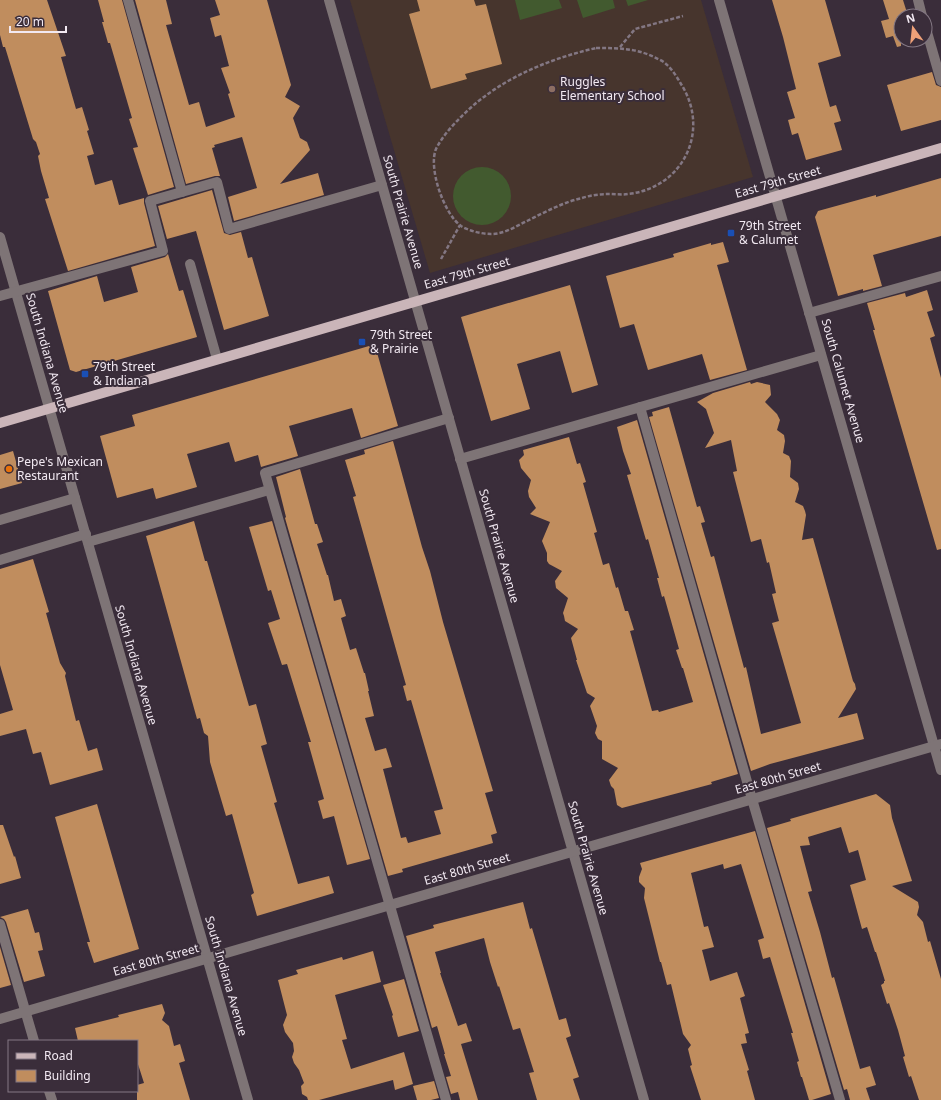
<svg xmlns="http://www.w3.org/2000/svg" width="941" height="1100" viewBox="0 0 941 1100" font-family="'Noto Sans',sans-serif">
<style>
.education{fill:#47352d}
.green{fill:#425a2f}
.building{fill:#c08d5e}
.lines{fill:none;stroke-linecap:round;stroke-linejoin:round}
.path{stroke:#837783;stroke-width:2.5;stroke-dasharray:4 2;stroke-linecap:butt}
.minor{stroke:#7e7476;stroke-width:10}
.major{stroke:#cab5b9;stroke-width:10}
.education-dot{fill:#8d6e63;stroke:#3a2d3a;stroke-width:1.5}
.transit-dot{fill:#1a4fb4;stroke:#3a2d3a;stroke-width:1.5}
.food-dot{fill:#e8710a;stroke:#3a2d3a;stroke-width:1.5}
.labels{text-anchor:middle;stroke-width:4;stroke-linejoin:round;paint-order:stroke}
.poi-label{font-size:12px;fill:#f2e9f2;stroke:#3a2d3a;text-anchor:start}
.street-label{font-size:12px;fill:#f2e9f2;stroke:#3a2d3a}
</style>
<rect width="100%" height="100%" fill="#3a2d3a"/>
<polygon class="education" points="350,0 701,0 753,177 430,273"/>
<g class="green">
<polygon points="515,0 559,0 562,8 520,20"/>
<polygon points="577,0 613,0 615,8 583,18"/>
<polygon points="626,0 648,0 628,6"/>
<circle cx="482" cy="196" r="29"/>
</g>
<g class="building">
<polygon points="0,0 47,0 66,56 61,57 76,109 82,107 89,130 87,131 94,154 87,156 95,185 112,180 119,205 144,198 144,203 155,246 68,271 45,199 49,198 41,171 38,156 40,154 36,142 33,139 5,47 3,47 0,35"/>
<polygon points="98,0 122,0 174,187 148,195 133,148 138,147 129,119 132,118 110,43 108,43 102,22 104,22"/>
<polygon points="135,0 166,0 172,24 166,25 189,105 199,102 206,127 235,117 228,94 230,93 221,68 229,66 221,35 215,37 210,18 220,15 215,0 267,0 291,85 285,97 300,106 293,118 300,138 307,142 310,150 280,184 318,173 324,195 234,221 228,197 257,188 242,137 214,145 215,147 212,148 220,176 215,176 186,184"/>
<polygon points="417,0 474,0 476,6 486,4 502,64 465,74 467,79 431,89 409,14 420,11"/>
<polygon points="772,0 825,0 841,56 818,63 830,107 836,105 841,121 834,123 842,150 806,160 798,133 792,135 788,120 795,118 787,92 796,89 783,37"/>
<polygon points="883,0 903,0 908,16 901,16 901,46 897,47 893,36 886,38 881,21 889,19"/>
<polygon points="932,72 936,85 941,87 941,120 901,131 887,85"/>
<polygon points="941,178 941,236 873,255 882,286 863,291 863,289 838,296 815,217 818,211 876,195 876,197"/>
<polygon points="212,190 224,233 230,235 241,232 248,258 252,257 269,316 224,330 196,231 167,239 158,206"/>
<polygon points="723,242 729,262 717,265 747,370 710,380 702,354 648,370 634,324 620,328 606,276 674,257 673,254 711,243 711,245"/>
<polygon points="168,254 179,291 183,290 197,337 76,372 70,370 48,291 97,276 104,302 138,292 131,267 165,257"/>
<polygon points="570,285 598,385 572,393 560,351 517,364 530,409 491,421 461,317"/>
<polygon points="927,290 933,310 927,312 935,336 930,338 941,378 941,549 937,550 879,351 873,330 875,330 867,303 905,293 906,297"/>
<polygon points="369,346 376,349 398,426 361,438 352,408 289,426 298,456 261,467 258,455 235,462 229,442 187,454 197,487 156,499 153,488 117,498 100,436 135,426 132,415"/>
<polygon points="750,382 751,384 757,382 770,385 771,395 765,402 777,414 780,420 777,430 784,435 785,441 783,453 789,456 791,461 790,477 798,483 799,489 795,502 803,506 805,511 806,515 802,540 813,538 853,681 855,684 856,689 838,718 857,713 864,739 770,764 751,771 649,417 653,416 652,412 669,407 697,507 700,506 705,522 701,523 711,557 714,556 744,668 746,667 761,734 801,723 772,623 779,621 772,594 776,593 769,562 767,563 761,539 751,542 733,472 737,471 731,440 705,448 714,433 706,409 697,402 713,393"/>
<polygon points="637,420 738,774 711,782 712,784 622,808 617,805 614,789 611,786 609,780 618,768 602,759 602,741 598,739 595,733 597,726 590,706 595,698 587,693 576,660 577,660 571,638 578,629 565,621 564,616 563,613 568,598 556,588 555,581 562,571 549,564 547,561 547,553 542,541 550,522 530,514 536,508 529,497 528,491 531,480 521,468 519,460 524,455 523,450 569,437 577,464 580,463 586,482 583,483 597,532 594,533 603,565 609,563 616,588 618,587 625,611 628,611 634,630 630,631 652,711 658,710 659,712 693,702 683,668 682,668 676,650 679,649 664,596 662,597 657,578 659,578 648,539 646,540 627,475 631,474 623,451 617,427"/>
<polygon points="393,441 422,547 430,571 443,622 493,791 485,793 497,833 491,835 493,843 402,869 403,872 388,876 285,518 286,517 276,477 300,469 315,524 317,524 323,542 317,544 327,575 328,575 334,601 341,599 346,616 341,618 350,650 356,648 364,673 365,673 369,691 368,691 374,716 365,718 375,751 386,748 392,767 383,769 401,838 406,837 408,843 441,834 434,811 443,809 411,700 407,701 403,686 406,685 353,497 356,496 345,460 365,454 364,450"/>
<polygon points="13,451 22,483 0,489 0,455"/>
<polygon points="194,521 205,561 207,561 249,706 256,704 267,744 261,746 277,802 274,803 298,884 329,876 334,893 257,916 251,895 254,893 232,814 226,816 210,762 208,736 204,733 200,718 197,719 146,536"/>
<polygon points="272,521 370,859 347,865 334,816 323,819 318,801 324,799 308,742 311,742 287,664 282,665 268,623 280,619 271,590 268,591 249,527"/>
<polygon points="33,559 49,612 46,613 60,663 66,673 65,676 76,721 79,720 88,751 97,748 103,770 50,785 41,752 33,754 26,729 0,736 0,714 13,710 0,665 0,569"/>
<polygon points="876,794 890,805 892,818 912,881 892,886 918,902 919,907 917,915 923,922 928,942 930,941 941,979 941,1100 919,1100 911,1076 909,1077 903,1057 905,1056 898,1030 889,1003 887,1004 881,985 884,983 884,981 885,981 876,952 875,952 867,927 862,929 850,885 866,880 858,850 849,853 841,827 808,837 810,845 800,846 812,891 808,892 820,932 832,978 834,977 860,1069 870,1066 876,1085 866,1088 870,1100 850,1100 847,1089 844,1090 767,828 791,821 790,819"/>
<polygon points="97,804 139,949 94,963 87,942 90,942 55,817"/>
<polygon points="0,825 3,825 14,857 15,856 21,878 0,884"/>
<polygon points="755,831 831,1094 812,1100 809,1100 802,1077 801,1077 797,1062 799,1061 791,1033 793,1033 770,957 763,959 758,940 764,938 741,864 724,869 723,864 691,873 704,927 708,926 714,947 702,950 710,981 737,972 745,996 740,998 749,1033 745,1034 747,1043 741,1044 749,1070 747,1071 755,1100 701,1100 690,1066 692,1065 688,1049 691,1045 683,1034 671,984 667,985 661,962 660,962 644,898 645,888 639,882 639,877 642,869 640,863"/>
<polygon points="523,902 530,929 532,928 559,1020 566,1018 571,1036 566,1038 579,1077 573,1079 580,1100 537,1100 529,1073 534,1072 520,1028 513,1030 499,986 498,987 490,962 484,938 435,952 441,973 440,973 458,1026 466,1023 472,1041 461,1044 478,1100 460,1100 458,1092 451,1094 446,1077 451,1076 444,1054 445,1054 437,1026 432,1028 406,936 434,928 433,925"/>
<polygon points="28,909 35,933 39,932 43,950 38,951 45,976 24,982 6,922 4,919 0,917"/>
<polygon points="0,947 11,985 0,988"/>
<polygon points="373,951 381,982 335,995 347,1039 342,1040 351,1069 404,1052 413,1084 395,1090 393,1080 319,1100 308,1100 307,1097 302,1094 301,1086 304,1083 299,1070 294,1063 292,1057 294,1051 293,1043 285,1032 283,1025 287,1015 278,980 298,974 296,970 342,957 343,960"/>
<polygon points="404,979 419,1031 398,1037 392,1016 393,1015 383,985"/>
<polygon points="162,1004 165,1013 162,1020 169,1026 174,1046 180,1044 185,1061 179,1063 190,1100 137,1100 137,1085 144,1083 137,1061 137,1041 78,1041 75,1028 119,1017 118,1015"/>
<polygon points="434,1081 439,1098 431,1100 417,1100 413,1086"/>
</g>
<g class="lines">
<g class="path">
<polyline points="620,47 635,29 683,16"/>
<path d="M596,48C617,48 635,48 654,57C658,59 663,61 666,64C672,69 677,77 681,84C711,131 683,188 628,194C622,195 616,194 610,194C601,194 591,195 582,198C564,202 545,212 527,221C516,226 505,234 491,234C482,234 469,231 461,226C444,214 428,168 436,149C442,137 451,127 460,118C497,80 545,60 596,48Z"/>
<polyline points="441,259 460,225"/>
</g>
<g class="minor">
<polyline points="128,0 182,192"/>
<polyline points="329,0 644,1100"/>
<polyline points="719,0 941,770"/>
<polyline points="918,0 922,16"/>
<polyline points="925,25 941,81"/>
<polyline points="0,237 248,1100"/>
<polyline points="190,264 217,359"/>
<polyline points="0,296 163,251 150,201 217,182 229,229 382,185"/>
<polyline points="809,313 941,276"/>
<polyline points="640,407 752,799 840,1100"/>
<polyline points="460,459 821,355"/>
<polyline points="0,520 75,498"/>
<polyline points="88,542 269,490"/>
<polyline points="0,560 86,534"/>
<polyline points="0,924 34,1041"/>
<polyline points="0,1019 941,744"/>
<polyline points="49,1091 52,1100"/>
<polyline points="446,1100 265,473 449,418"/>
</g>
<polyline class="major" points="0,423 941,148"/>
</g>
<circle class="education-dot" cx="552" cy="89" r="4"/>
<g class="transit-dot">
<rect x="727" y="229" width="8" height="8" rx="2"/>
<rect x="358" y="338" width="8" height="8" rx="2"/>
<rect x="81" y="370" width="8" height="8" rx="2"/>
</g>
<circle class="food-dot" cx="9" cy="469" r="4"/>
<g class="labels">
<g class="poi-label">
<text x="560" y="86">Ruggles<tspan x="560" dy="14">Elementary School</tspan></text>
<text x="739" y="230">79th Street<tspan x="739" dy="14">&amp; Calumet</tspan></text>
<text x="370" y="339">79th Street<tspan x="370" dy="14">&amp; Prairie</tspan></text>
<text x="93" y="371">79th Street<tspan x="93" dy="14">&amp; Indiana</tspan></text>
<text x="17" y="466">Pepe's Mexican<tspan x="17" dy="14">Restaurant</tspan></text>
</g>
<g class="street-label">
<text transform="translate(778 182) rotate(-16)" y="4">East 79th Street</text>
<text transform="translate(403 212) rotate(74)" y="4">South Prairie Avenue</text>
<text transform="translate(467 273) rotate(-16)" y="4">East 79th Street</text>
<text transform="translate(47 353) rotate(74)" y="4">South Indiana Avenue</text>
<text transform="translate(843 381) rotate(74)" y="4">South Calumet Avenue</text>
<text transform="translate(499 546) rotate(74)" y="4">South Prairie Avenue</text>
<text transform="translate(136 665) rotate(74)" y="4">South Indiana Avenue</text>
<text transform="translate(778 778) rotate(-16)" y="4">East 80th Street</text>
<text transform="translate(588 858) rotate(74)" y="4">South Prairie Avenue</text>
<text transform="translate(467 869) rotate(-16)" y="4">East 80th Street</text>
<text transform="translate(156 960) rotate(-16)" y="4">East 80th Street</text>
<text transform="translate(226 976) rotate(74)" y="4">South Indiana Avenue</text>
</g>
</g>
<rect x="8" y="1040" width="130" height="52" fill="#3a2d3a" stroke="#847884"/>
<rect x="16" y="1053" width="20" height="6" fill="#cab5b9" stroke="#847884"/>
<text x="44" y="1060" font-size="12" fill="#f2e9f2">Road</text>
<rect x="16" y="1070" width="20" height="12" fill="#c08d5e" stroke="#847884"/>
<text x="44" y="1080" font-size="12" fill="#f2e9f2">Building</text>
<g transform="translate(913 28) rotate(345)"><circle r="19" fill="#3a2d3a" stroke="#847884"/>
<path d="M0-3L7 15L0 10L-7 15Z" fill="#f0a279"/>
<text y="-6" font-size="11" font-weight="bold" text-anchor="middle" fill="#f2e9f2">N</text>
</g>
<path d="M10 26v6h56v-6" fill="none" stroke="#f2e9f2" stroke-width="2"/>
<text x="16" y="26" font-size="12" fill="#f2e9f2" stroke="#3a2d3a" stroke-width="3" paint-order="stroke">20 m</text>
</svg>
